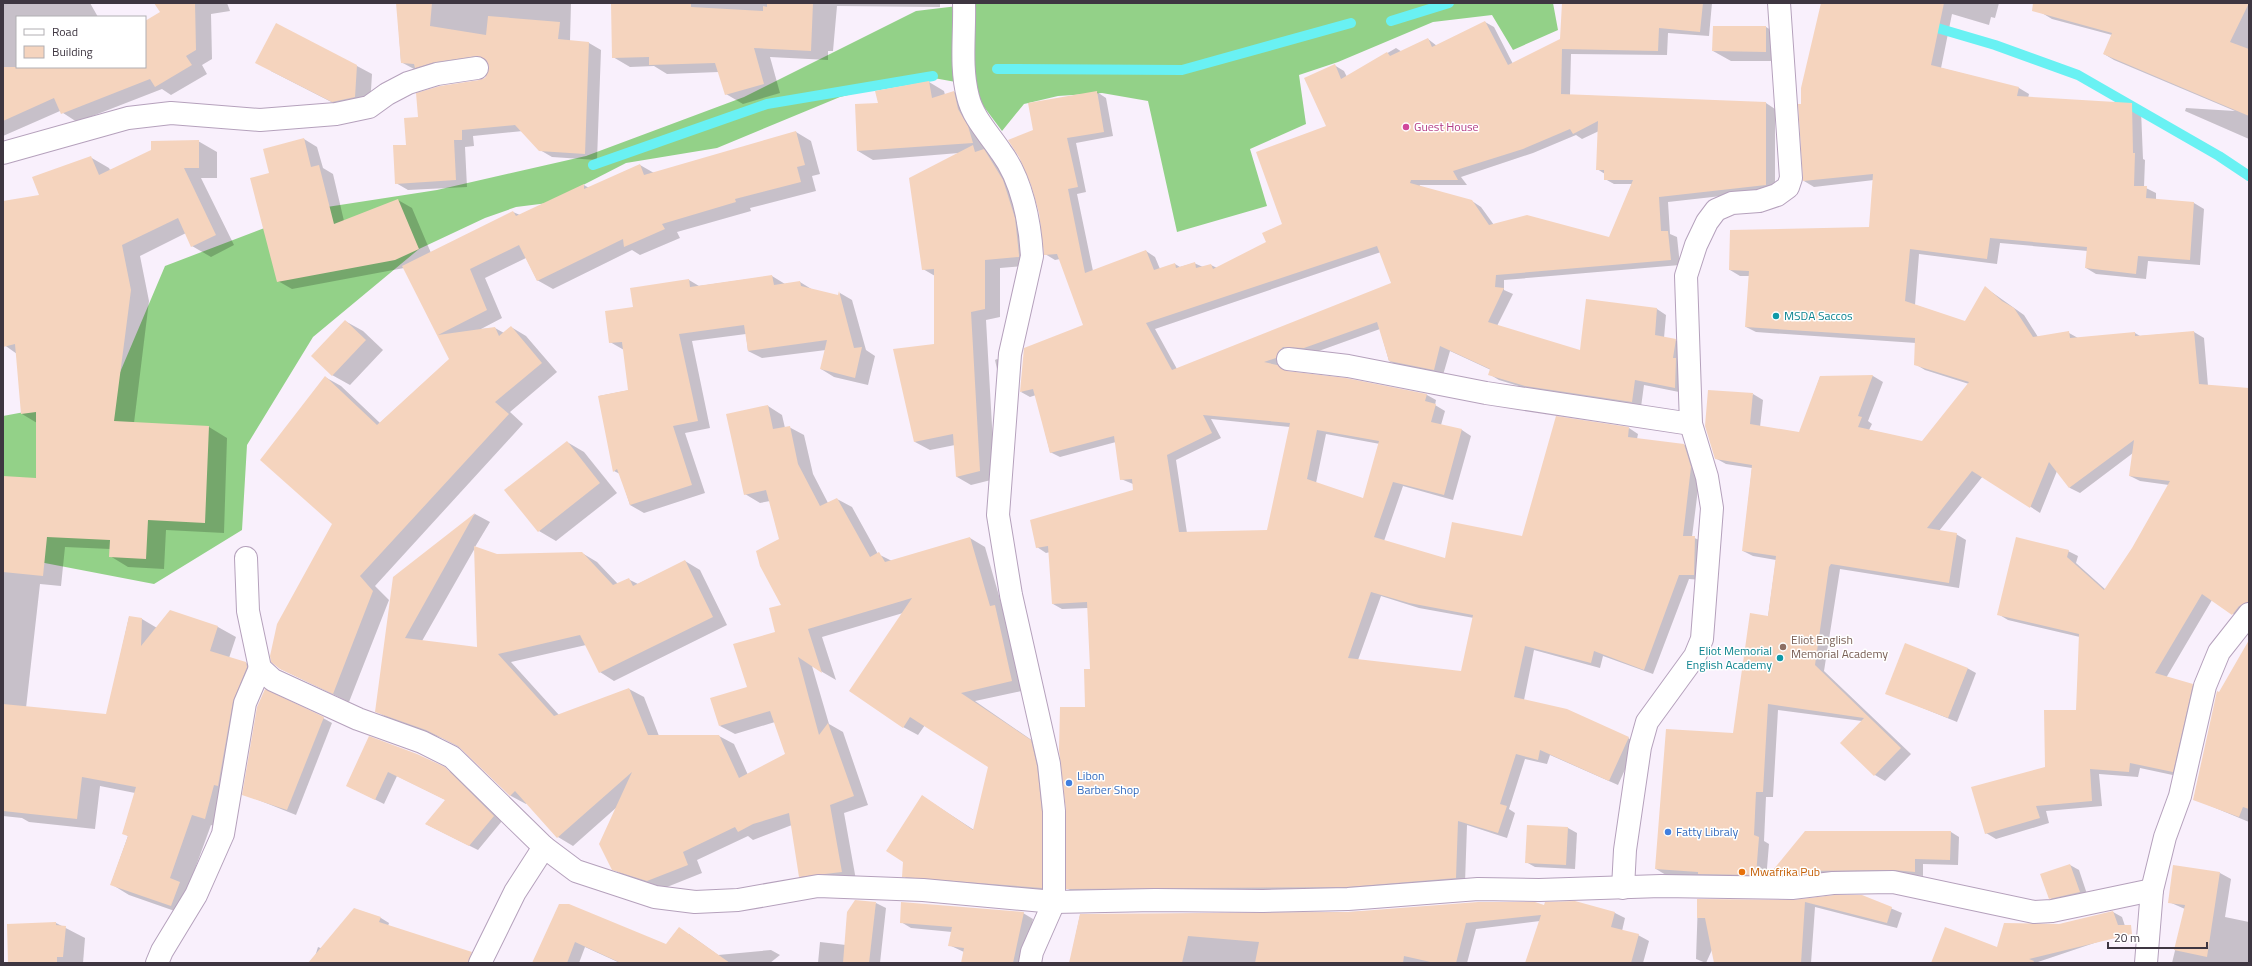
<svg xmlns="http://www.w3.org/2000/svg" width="2252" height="966" viewBox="0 0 2252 966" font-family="'Titillium Web',sans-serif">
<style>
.forest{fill:#93d188}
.shadow{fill:#0003;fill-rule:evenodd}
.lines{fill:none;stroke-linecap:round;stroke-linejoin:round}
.stream{stroke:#69f1f3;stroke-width:10}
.building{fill:#f5d4be;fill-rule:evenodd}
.minor-casing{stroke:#b5a1bc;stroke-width:24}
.minor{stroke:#fff;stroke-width:22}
.hotel-dot{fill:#d1479c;stroke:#fff;stroke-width:1.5}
.culture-dot{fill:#0f9aa8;stroke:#fff;stroke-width:1.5}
.education-dot{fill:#8d6e63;stroke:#fff;stroke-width:1.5}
.shop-dot{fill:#3f7fe0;stroke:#fff;stroke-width:1.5}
.food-dot{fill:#e8710a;stroke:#fff;stroke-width:1.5}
.labels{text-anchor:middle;stroke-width:3;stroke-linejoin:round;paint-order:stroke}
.hotel-label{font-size:12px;fill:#b23c85;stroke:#fff;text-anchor:start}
.culture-label{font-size:12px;fill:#0d838f;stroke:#fff;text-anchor:start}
.education-label{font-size:12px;fill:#785e54;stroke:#fff;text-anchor:start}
.shop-label{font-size:12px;fill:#366cbe;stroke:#fff;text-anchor:start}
.food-label{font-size:12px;fill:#c56008;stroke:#fff;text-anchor:start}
</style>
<rect width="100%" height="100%" fill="#f9f0fc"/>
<polygon class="forest" points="983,3 1553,3 1558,30 1513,50 1492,15 1433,22 1338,62 1299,75 1306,124 1250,149 1267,206 1177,232 1148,101 1102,93 1058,96 1024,104 1002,131 967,84 928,77 905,81 840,97 717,148 626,163 548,203 516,207 485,218 419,249 313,337 247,445 242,530 154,584 3,555 3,416 110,396 165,266 314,209 437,190 586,156 744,97 916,11"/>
<g class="shadow">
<polygon points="3,3 90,3 98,17 17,17 17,67 145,67 145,23 161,13 161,3 227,3 230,11 211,14 212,59 202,65 207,74 171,95 162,89 77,122 60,111 3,136"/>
<polygon points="397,3 571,3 570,41 589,43 601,50 597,160 552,157 540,150 523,131 473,136 474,146 465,147 467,187 408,190 396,183 407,146 419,118 486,78 490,67 488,62 420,70 414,69 401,62"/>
<polygon points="618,3 940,3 940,7 837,6 833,51 828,51 828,60 770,57 780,93 743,104 726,94 719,72 667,74 654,66 630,67 613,57"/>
<path d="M1563,3H1712L1709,36L1668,33L1667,55L1571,54L1570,95L1766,103L1775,109V190L1668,202L1670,234L1677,237L1680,265L1504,280V290L1513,294L1497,326L1581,352L1587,300L1657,309L1666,315L1664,338L1675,340L1684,345V393L1644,385L1641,407L1535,391L1499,380L1489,374L1491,370L1450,351L1443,375L1399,366L1389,361L1380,329L1277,366L1288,373L1346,379L1427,395L1436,400L1435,405L1445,411L1441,425L1462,430L1471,436L1453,500L1403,486L1384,541L1446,559L1523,538L1629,428L1638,434L1637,439L1684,445L1693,450L1700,473L1692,537L1704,542L1703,580L1689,579L1653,674L1603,656L1600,668L1534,650L1524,700L1628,738L1637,743L1618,785L1550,755L1547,764L1525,759L1509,809L1515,813L1507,838L1467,825L1465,883L1357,891L1077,894L1068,889L1091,670L1088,608L1062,609L1053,604L1050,552L1046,553L1037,547L1135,490L1133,484L1121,479L1116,442L1060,457L1050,452L1036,395L1030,397L1021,392L1084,326L1060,259L1055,260L1045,254L1040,213L1032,184L1020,157L1035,131L1030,104L1097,92L1106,98L1113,136L1076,143L1086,192L1077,194L1093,271L1146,251L1155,257L1160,269L1175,264L1180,267L1194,263L1203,267L1211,265L1217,268L1267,243L1284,224L1327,127L1334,65L1344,71L1347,77L1396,48L1402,52L1428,39L1437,46L1485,22L1494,27L1513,64L1561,40ZM1599,131L1597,169L1605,174V179L1614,184H1632L1609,239L1494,225L1481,207L1472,201L1419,187L1420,185H1467L1461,177L1533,153L1576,135L1582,139ZM1381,252L1392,284L1177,369L1155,329ZM1211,419L1290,427L1268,531L1187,533L1176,460L1221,438ZM1326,434L1380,444L1364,499L1316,483ZM1381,596L1419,608L1474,618L1462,672L1358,660Z"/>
<polygon points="1822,3 1999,3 1995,18 1991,17 1989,25 1952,14 1941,68 2019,88 2029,94 2028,98 2131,104 2141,110 2143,159 2145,160 2144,187 2156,193 2156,200 2194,203 2204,209 2200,265 2148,261 2146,279 2096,274 2086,268 2088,251 2000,243 1997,264 1919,254 1915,305 1965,322 1986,288 2024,315 2038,337 2069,333 2078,338 2135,333 2140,336 2194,332 2204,338 2208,386 2249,389 2249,612 2243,620 2212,600 2166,678 2192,685 2202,691 2182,777 2140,768 2138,777 2099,774 2102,806 2046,811 2049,823 1996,839 1986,833 2046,767 2077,711 2080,637 2008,620 1998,614 2068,551 2078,556 2076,563 2106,590 2133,548 2169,485 2140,481 2130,476 2133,453 2080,493 2070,488 2057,471 2040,513 1983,476 1939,531 1956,534 1966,540 1959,588 1840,569 1824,671 1911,754 1885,781 1875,775 1862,721 1778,710 1773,797 1766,797 1764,841 1769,844 1766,880 1666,875 1656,869 1734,735 1768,617 1776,560 1753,556 1743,551 1752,468 1726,464 1715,458 1753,394 1763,400 1760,427 1800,433 1820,377 1873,376 1883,382 1868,421 1872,424 1869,430 1922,442 1969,384 1925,370 1915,364 1916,343 1756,332 1746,327 1750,276 1740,276 1730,270 1870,228 1874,180 1814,187 1804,181 1802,105"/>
<polygon points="2045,3 2249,3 2249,139 2185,111 2186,108 2235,111 2114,60 2104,54 2112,35 2052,19 2042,13"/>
<polygon points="1714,27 1766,27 1783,37 1783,61 1731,61 1713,51"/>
<polygon points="357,66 372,74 370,105 347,110 271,71"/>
<polygon points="929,82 944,91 945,95 954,92 969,101 988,153 998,159 1034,265 1000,268 1000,317 986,320 995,479 971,485 957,477 955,445 930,450 915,442 935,345 935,276 923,269 959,153 873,160 858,151 879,104"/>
<polygon points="796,132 811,141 820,174 812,176 816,191 750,208 751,211 677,232 680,238 640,255 632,250 553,289 537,280 526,258 485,278 502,318 481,329 495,328 504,333 511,327 526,336 557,372 510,412 523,424 375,586 389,600 349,702 281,669 333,524 325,377 341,386 380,423 450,359 404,268 292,289 278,281 270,174 304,139 317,147 323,168 333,174 344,221 398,200 412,208 431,253 513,212 520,215 584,185 589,188 640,165 654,173"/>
<polygon points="198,141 217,152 217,178 201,178 234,245 211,257 192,246 186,233 140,256 149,301 134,423 209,427 227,438 224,533 166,530 164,569 128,567 110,556 110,549 65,547 61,586 40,584 26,708 107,715 129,617 142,619 157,628 218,627 236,637 229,658 246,663 264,674 251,711 223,829 211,825 188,888 189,916 129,895 111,884 128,836 123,833 135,793 100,786 95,829 29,822 22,818 3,816 3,477 37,479 37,423 22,414 17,354 3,344 3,202 40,196 90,157 109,168 110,170"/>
<polygon points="772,276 785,284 800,282 813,290 839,296 840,293 852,300 866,350 875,356 868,385 834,377 821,369 826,350 762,358 748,351 746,334 692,341 710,428 685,433 705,493 644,513 630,505 620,474 614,471 599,396 630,390 624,350 610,342 634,308 689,280 699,286"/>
<polygon points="345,321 363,331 383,350 350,385 332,375"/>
<polygon points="997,359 1014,369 1013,378 997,369 995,360"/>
<path d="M768,406L782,415L785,428L789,427L804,435L813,474L828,503L837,499L852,507L878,554L892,561L970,538L985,547L1026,690L975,701L1046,750L1056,896L918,885L903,876L922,796L974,830L989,767L925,725L918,735L903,727V613L822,637L836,680L812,666L829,724L843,732L868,805L844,813L856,880L815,885L800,876L792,825L753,840L748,836L697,860L702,873L662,889L628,878L613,869L617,807L573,846L558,837L527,803L526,804L511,796L461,748L442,738L391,720L376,711L394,578L475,514L490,522L475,547L497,555L582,553L597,562L618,584L628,579L638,584L685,561L700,570L727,625L614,681L600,672L586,645L511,662L559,715L629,689L644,697L659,736H719L734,744L748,775L786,754L775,722L735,734L720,726L748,688L776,633L782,605L781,540L770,501L760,503L745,494ZM475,548L478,648L422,641Z"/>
<polygon points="567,442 584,452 617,493 556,541 539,531"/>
<polygon points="2249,667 2249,822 2194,799 2219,693"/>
<polygon points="1967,668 1976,673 1957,722 1886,693"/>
<polygon points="323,718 332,723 296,815 243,794"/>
<polygon points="370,738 453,773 502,821 478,850 426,824 446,800 397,776 384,804 356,790"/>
<polygon points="1528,827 1568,828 1577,833 1575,869 1535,867 1526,862"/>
<polygon points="1951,832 1959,837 1958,865 1923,864 1923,876 1902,874 1807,875 1812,878 1779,879 1771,875"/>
<polygon points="2070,865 2079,870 2088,897 2059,903 2050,898"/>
<polygon points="2220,873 2231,879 2225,917 2249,922 2249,963 2172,963 2185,909 2169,902"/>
<polygon points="1862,896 1902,913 1897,928 1815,907 1811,963 1725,963 1731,908 1706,963 1696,959 1698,900 1792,902"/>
<polygon points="1575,902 1615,913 1625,918 1622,931 1638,935 1649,941 1643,963 1526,963 1540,921 1476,929 1467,963 1070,963 1080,915 1348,912 1545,906"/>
<polygon points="876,903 886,908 880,963 818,963 820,942 846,945"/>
<polygon points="560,905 667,945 689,934 718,955 771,950 780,955 770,963 620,963 585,947 579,963 543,963"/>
<polygon points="354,910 381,918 389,923 388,926 455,963 313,963 318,947 323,949"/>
<polygon points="2113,912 2122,917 2127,932 2035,963 1932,963 1998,948 2059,925"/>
<polygon points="1023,913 1033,919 1025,963 962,963 964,952 949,945 952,932 911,928 901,922"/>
<polygon points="56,923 85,938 83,963 9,963"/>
</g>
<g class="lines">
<g class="stream">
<polyline points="1391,21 1449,3"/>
<polyline points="1927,25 1995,45 2078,75 2219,156 2249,176"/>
<polyline points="997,69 1182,70 1351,23"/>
<polyline points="593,165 767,104 933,76"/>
</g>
</g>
<g class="building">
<polygon points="154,3 195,3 196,50 186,56 192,65 155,87 150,79 61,114 54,98 3,121 3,67 145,67 145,21 160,12"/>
<polygon points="396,3 432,3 430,26 486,35 488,16 560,22 558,39 589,42 585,154 539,151 515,125 462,130 462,140 454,140 456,180 395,184 393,145 406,145 404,118 418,117 416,93 440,86 479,80 485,78 489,67 486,60 476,56 435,62 415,68 414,64 401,63"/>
<polygon points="691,3 691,7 763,11 763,6 767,7 767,3 813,3 811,51 754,48 764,84 725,95 715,63 649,65 649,57 612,58 611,4"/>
<path d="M1562,3H1703L1700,32L1659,28L1658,51L1562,49L1561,94L1766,102V185L1659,197L1661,231H1668L1671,260L1496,275L1495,287L1504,288L1488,322L1580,350L1586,299L1657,308L1655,335L1676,339L1673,358H1676L1675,388L1635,380L1632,402L1525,386L1488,375L1490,369L1440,346L1434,370L1389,361L1377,322L1304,348L1283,347L1278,352L1276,358L1264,362L1277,365L1287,371L1346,378L1427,394L1425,401L1436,404L1431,422L1462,429L1444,495L1393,482L1374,537L1445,558L1452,522L1522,536L1556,416L1629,427L1628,437L1684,444L1691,467L1683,536H1695L1694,575H1679L1644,670L1594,651L1591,663L1525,646L1514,697L1567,709L1629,737L1609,781L1540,750L1538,760L1516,754L1500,804L1507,806L1498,833L1458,821L1456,878L1347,887L1066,889V811L1059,750L1060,707H1085L1084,669H1090L1087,602L1052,604L1048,546L1036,548L1030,520L1133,490L1132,479L1120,480L1114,436L1050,453L1033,389L1020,392L1024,348L1083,325L1057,254L1044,255L1039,213L1031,185L1019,157L1008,140L1033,130L1028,103L1097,91L1104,132L1067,138L1078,187L1068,189L1085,273L1146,250L1154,270L1175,263L1176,268L1195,262L1196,268L1211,264L1213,269L1266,242L1262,233L1282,224L1256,152L1326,126L1304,78L1335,64L1341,79L1387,52L1390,56L1428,38L1432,47L1485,21L1508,65L1560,39ZM1598,121L1596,170H1604V180H1633L1609,237L1527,215L1489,225L1472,200L1410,183L1411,180H1458L1453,171L1523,149L1570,129L1573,134ZM1377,246L1391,283L1172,370L1146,323ZM1203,415L1290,423L1267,530L1179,532L1167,455L1212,433ZM1317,430L1379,441L1363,498L1307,479ZM1371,592L1409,603L1473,615L1461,671L1348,658Z"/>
<polygon points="1821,3 1944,3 1931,65 2019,87 2017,96 2132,103 2133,153 2135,153 2134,186 2147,186 2146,198 2194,202 2190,260 2138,256 2136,274 2085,268 2087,247 1990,238 1987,259 1910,249 1905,301 1965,321 1985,286 2002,301 2014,308 2033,337 2069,331 2070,338 2135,332 2135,336 2194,331 2199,384 2249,388 2249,602 2239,606 2232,615 2202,594 2155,673 2193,684 2173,772 2130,763 2129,772 2090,769 2092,801 2036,806 2040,818 1985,834 1971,787 2045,767 2044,710 2076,710 2079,634 1997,615 2016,537 2069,550 2067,557 2104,590 2132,548 2170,481 2129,476 2134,440 2069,488 2049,462 2030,508 1972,471 1927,528 1957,533 1949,583 1831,564 1829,567 1815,665 1901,748 1874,776 1840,743 1864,718 1768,704 1763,792 1756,792 1754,835 1759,837 1756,875 1698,874 1698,872 1655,869 1666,729 1733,733 1750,613 1768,616 1776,556 1742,551 1752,465 1715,459 1705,426 1708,390 1753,393 1750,424 1799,432 1820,376 1873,375 1858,416 1862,417 1858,427 1922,441 1969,382 1914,365 1915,338 1745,327 1749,271 1729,270 1730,230 1869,227 1873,174 1803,181 1798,104 1801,104 1801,88"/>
<polygon points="2033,3 2249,3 2230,42 2249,49 2249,116 2103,54 2112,33 2032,11"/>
<polygon points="276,23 357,65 355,97 332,102 255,63"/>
<polygon points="1713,26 1766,26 1766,52 1712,51"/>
<polygon points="929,81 932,98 954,91 958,109 968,126 973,143 857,151 855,104 878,103 875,91"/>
<polygon points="796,131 805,165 797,167 801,182 735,199 736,202 662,224 665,229 624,247 623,239 537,281 519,245 470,269 487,310 438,335 495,327 499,336 511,326 542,363 495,402 509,414 360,576 373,591 333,694 280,669 271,662 270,656 277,624 332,524 260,460 325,376 377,425 449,359 402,266 513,211 516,216 584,184 584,189 640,164 644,175"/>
<polygon points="304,138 311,167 319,165 334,224 398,199 419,249 395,260 277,282 250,178 269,173 263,149"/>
<polygon points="199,140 199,168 184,168 216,235 191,247 178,218 122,245 131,290 114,421 209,426 205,523 148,520 146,559 109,557 110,540 47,537 43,576 3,572 3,476 36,478 36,412 21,414 15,344 3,347 3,201 39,195 32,177 91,156 99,175 151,150 151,141"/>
<polygon points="973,145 975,152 984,149 1003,180 1015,218 1019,255 1019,257 985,260 985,309 971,312 980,471 956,477 953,434 914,442 893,349 934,344 934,269 922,270 909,178"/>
<polygon points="772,275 774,285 800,281 801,286 838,295 839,291 854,348 862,347 855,378 820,369 827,340 748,351 744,325 679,334 698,421 673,426 692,485 630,505 617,469 613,472 598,396 628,390 622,342 609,343 605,311 633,307 630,288 689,279 690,287"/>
<polygon points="345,320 366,340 332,376 311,356"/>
<polygon points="768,405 773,429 790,426 798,464 820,506 837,498 870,557 879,552 885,562 970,537 990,606 995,605 1012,681 961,693 1031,740 1037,766 1042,812 1042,888 902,877 903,862 886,851 922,795 973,830 988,767 910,717 903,728 849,691 912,598 808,629 822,673 798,657 819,735 828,723 854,796 830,805 842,872 799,877 789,813 753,824 738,832 735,827 683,852 688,865 647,881 612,870 599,844 632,772 557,838 515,791 510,796 458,746 426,730 375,712 393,577 475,513 405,638 477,647 474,546 497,554 582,552 613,585 629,578 633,586 685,560 713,617 599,673 580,635 498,654 554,716 629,688 648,735 719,735 739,778 785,754 770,711 719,726 710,698 747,687 733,644 775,632 769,608 781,605 760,566 756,551 779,539 766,490 744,495 726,414"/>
<polygon points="567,441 600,483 538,532 504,490"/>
<polygon points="170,610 218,626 210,651 246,662 247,667 233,701 218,786 214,785 205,819 192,815 170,878 180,882 171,906 110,885 128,836 122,834 136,787 82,777 77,819 3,811 3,704 106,714 129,616 142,618 141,646"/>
<polygon points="2249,640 2249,809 2243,807 2239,817 2193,800 2217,691 2219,692"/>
<polygon points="1905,643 1968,668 1948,718 1885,694"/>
<polygon points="265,689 324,717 287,810 242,795 257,707"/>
<polygon points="369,736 417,754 445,767 494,816 469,846 425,824 445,800 388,772 375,800 346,786"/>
<polygon points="1527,825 1568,827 1566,865 1525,863"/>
<polygon points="1805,831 1951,831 1950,860 1915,859 1915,872 1893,870 1798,871 1806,874 1769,875"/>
<polygon points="2070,864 2080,892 2049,899 2040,874"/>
<polygon points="2173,865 2220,872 2207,957 2174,950 2185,905 2168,903"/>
<polygon points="1834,895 1862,895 1892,907 1887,923 1805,902 1801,963 1714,963 1705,918 1697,918 1697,899 1792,900"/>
<polygon points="855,900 876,902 869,963 843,963 847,912"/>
<polygon points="1575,901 1615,912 1611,927 1639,934 1631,963 1525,963 1541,915 1466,923 1456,963 1435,963 1404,956 1403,963 1255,963 1259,942 1188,936 1182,963 1069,963 1080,914 1348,912 1478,902 1535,902 1544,905 1545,902"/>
<polygon points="901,902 1024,912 1013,963 961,963 964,948 948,946 952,927 900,923"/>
<polygon points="559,904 569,904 666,944 679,927 730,963 621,963 575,942 567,963 532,963"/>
<polygon points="354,908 381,917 379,922 472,952 468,963 308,963"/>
<polygon points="2113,911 2118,925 2131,925 2132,934 2029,959 2034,961 2033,963 1931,963 1945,927 1997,947 2004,923 2059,924"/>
<polygon points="56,922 56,925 66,926 63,957 57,957 57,963 8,963 7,924"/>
</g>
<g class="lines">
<g class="minor-casing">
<g id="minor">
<path d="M964,3C965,34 960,67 968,97C973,118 990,135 1001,152C1022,180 1030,222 1032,256L1010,354L998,515L1011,595L1049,764L1054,811V902L1032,952L1030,963"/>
<polyline points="3,153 128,118 171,113 260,120 336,114 369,107 387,94 408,83 437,74 477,68"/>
<polyline points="1288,359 1348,366 1486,393 1691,424"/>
<polyline points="246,558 248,611 260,668 273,680 358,719 422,742 452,757 544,847 576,871 655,897 695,902 738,900 818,886 923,890 1054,902 1155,900 1263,901 1348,899 1478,889 1539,890 1661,886 1792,888 1833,883 1893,882 2034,912 2052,911 2152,890"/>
<polyline points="1623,888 1625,850 1640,747 1647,722 1695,656 1702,639 1712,508 1707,477 1691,424 1686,276 1696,245 1707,222 1716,210 1732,203 1759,201 1777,195 1788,187 1791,178 1779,3"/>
<polyline points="157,963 162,951 196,895 223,834 245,703 260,668"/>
<polyline points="480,963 515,892 544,847"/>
<polyline points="2146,963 2152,890 2165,837 2180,796 2205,686 2219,652 2249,614"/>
</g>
</g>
<use href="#minor" class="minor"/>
</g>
<circle class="hotel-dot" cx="1406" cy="127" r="4"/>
<g class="culture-dot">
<circle cx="1776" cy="316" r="4"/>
<circle cx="1780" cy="658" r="4"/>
</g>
<circle class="education-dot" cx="1783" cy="647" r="4"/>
<g class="shop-dot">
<circle cx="1069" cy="783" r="4"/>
<circle cx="1668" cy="832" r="4"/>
</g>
<circle class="food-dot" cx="1742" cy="872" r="4"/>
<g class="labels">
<g class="hotel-label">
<text x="1414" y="131">Guest House</text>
</g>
<g class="culture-label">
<text x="1784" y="320">MSDA Saccos</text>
<text x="1772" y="655" text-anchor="end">Eliot Memorial<tspan x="1772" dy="14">English Academy</tspan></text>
</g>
<g class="education-label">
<text x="1791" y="644">Eliot English<tspan x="1791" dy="14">Memorial Academy</tspan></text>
</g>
<g class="shop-label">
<text x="1077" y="780">Libon<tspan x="1077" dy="14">Barber Shop</tspan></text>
<text x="1676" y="836">Fatty Libraly</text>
</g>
<g class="food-label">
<text x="1750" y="876">Mwafrika Pub</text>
</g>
</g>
<rect width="2252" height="966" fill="none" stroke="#3e3641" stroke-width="8"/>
<rect x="16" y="16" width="130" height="52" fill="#ffffff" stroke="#b2afb3"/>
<rect x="24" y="29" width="20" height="6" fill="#ffffff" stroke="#b2afb3"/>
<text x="52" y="36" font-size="12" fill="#3e3641">Road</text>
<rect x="24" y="46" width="20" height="12" fill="#f5d4be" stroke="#b2afb3"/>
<text x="52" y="56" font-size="12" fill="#3e3641">Building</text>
<path d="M2108 942v6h99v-6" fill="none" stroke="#3e3641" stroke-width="2"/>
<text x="2114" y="942" font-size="12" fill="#3e3641" stroke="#ffffff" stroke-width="3" paint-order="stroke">20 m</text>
</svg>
